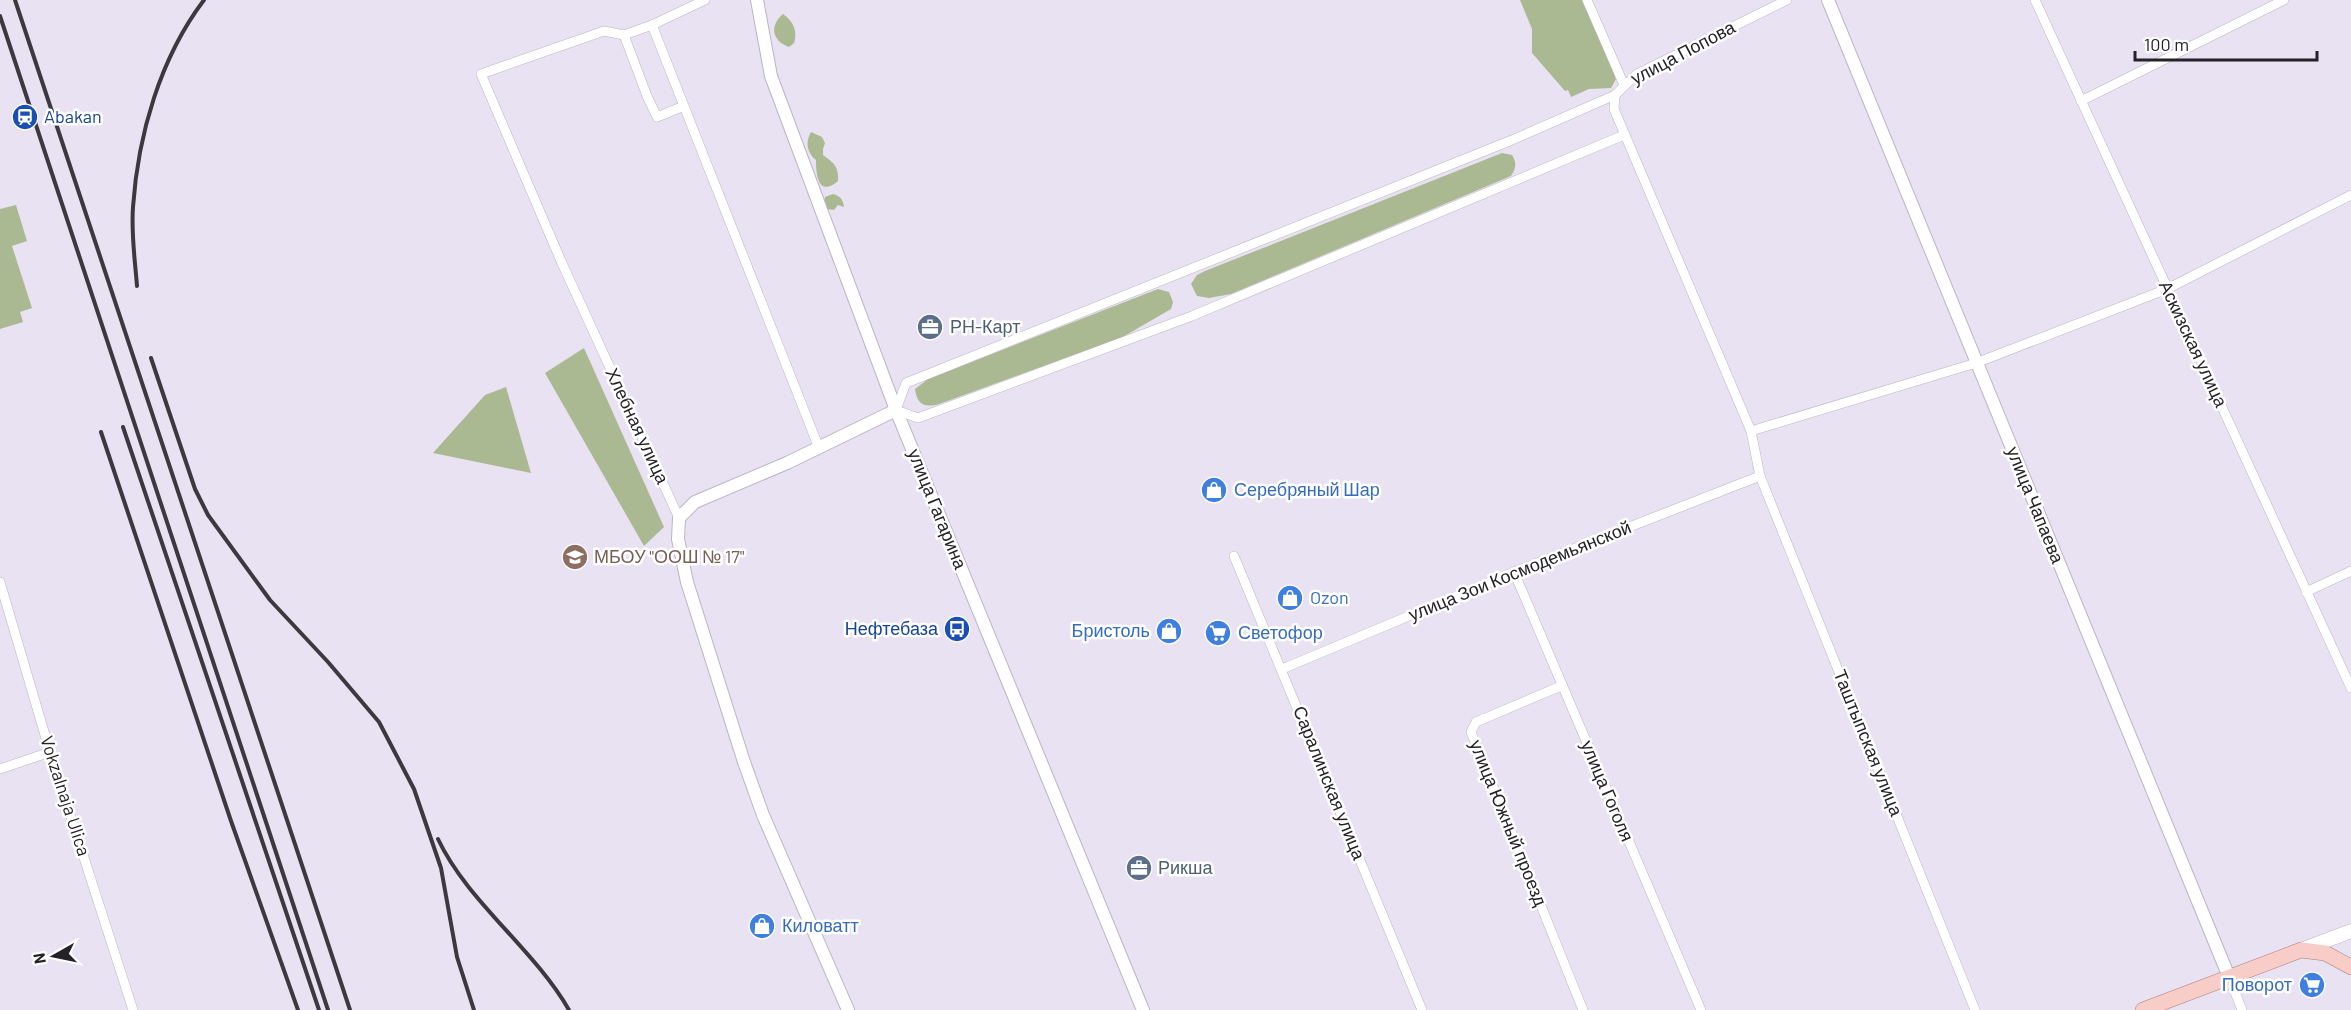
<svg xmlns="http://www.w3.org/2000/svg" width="2351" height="1010" viewBox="0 0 2351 1010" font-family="Barlow,sans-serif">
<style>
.green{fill:#abb992}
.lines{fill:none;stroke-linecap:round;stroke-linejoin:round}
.minor-casing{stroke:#bbb4c4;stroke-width:10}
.tertiary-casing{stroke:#bbb4c4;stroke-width:14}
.secondary-casing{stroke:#bbb4c4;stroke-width:15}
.primary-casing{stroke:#ab7b77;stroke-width:16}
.minor{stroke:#fff;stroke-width:9}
.tertiary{stroke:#fff;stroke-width:12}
.secondary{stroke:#fff;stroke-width:14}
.primary{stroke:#f8cdc7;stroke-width:15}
.rail{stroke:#3b383f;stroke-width:4}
.labels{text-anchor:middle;stroke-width:5;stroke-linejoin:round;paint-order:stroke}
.street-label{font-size:18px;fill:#242127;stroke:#fff}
.transit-label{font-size:18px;fill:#164399;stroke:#fff;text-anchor:start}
.service-label{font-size:18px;fill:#4e5e75;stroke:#fff;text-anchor:start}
.shop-label{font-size:18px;fill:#366cbe;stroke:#fff;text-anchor:start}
.education-label{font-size:18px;fill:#785e54;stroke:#fff;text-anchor:start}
</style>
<rect width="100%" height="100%" fill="#e9e2f2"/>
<g class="green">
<polygon points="1520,0 1591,0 1622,73 1615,77 1616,79 1611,88 1589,89 1571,97 1568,90 1565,91 1532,53 1532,29"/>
<path d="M783,14C793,21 798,31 794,43L789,47C772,41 769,26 783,14Z"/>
<path d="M811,132L822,137L825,143L823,149V155C834,163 839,167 838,181C818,198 816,174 816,160C807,153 805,142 811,132Z"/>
<path d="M1502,153L1512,155C1517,163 1516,169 1511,176L1231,294L1209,298L1197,296L1191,284L1197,275L1205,271Z"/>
<path d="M833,194C840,196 843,199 844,207L838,205L834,210L827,209L824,204L825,197Z"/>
<polygon points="16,205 27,241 12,246 32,308 20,312 23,322 0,329 0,209"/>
<path d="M1158,289L1169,292L1173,302L1171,309L1121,338L939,404C925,408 917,405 915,389L928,379Z"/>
<polygon points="584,348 664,527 644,546 545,373"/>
<polygon points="506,387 531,473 433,453 485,395"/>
</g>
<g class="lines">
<g class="minor-casing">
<g id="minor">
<polyline points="1587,0 1624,85"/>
<polyline points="2035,0 2351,688"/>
<polyline points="652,25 819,448"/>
<polyline points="624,35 647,96 657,117 684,106"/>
<polyline points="1615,95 1614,109 1751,431 1760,476 1975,1010"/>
<polyline points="2081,101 2284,0"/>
<polyline points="1624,135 1192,316 918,418 896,410 906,383 1512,140 1615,95 1637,74 1787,0"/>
<polyline points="1751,431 1976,363 2167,289 2351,195"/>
<polyline points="679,518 561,261 481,74 604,31 624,35 652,25 705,0"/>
<polyline points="1234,556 1422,1010"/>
<polyline points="1514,572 1701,1010"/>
<polyline points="0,582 50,752 133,1010"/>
<polyline points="2306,592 2351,571"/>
<polyline points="1282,669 1514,572 1760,476"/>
<polyline points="1561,686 1476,722 1471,732 1583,1010"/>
<polyline points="0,769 50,752"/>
<polyline points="2229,977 2242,1010"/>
</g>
</g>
<g class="tertiary-casing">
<g id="tertiary">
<polyline points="757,0 771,76 896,410 1143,1010"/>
<polyline points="1828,0 2229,977"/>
<polyline points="848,1010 763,815 744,762 687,582 678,539 679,518 695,502 787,463 896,410"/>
</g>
</g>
<g class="secondary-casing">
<polyline id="secondary" points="2301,950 2351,931"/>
</g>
<g class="primary-casing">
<polyline id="primary" points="2143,1010 2301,950 2325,953 2351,967"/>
</g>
<use href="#minor" class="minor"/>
<use href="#tertiary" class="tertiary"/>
<use href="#secondary" class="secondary"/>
<use href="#primary" class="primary"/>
<g class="rail">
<polyline points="15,0 350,1010"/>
<polyline points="0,16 328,1010"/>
<path d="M137,286C135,260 131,234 133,207C138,135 160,58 204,0"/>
<polyline points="151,358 195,489 208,515 270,600 328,662 379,722 414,789 441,868 457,957 474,1010"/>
<polyline points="123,427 319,1010"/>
<polyline points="101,432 231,821 298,1010"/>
<path d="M438,839C467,901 534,949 569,1010"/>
</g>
</g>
<defs>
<g id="station-disc" transform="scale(1.35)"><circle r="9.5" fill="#1a4fb4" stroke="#fff"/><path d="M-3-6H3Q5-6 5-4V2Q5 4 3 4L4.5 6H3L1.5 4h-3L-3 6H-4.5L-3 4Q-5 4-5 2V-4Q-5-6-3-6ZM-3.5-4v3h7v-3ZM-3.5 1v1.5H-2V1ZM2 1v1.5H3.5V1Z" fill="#fff"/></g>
<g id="office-disc" transform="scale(1.35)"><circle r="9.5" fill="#5c6f8a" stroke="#fff"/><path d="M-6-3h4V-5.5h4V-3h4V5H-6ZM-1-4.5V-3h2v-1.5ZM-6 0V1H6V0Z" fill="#fff"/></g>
<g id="shop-disc" transform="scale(1.35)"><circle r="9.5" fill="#3f7fe0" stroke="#fff"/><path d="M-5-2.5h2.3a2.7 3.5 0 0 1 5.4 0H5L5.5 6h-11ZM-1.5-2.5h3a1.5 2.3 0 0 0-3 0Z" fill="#fff"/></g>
<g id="school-disc" transform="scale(1.35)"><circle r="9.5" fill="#8d6e63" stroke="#fff"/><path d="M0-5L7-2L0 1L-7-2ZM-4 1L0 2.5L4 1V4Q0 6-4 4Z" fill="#fff"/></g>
<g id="bus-disc" transform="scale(1.35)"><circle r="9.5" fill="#1a4fb4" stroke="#fff"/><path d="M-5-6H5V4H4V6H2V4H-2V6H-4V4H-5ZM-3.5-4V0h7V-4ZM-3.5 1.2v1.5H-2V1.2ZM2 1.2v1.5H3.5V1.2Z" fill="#fff"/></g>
<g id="supermarket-disc" transform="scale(1.35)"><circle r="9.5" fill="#3f7fe0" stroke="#fff"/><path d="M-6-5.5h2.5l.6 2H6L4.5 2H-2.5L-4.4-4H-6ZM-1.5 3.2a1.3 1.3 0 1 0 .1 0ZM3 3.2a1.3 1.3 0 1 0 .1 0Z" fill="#fff"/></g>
</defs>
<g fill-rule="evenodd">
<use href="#station-disc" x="25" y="117"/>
<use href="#office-disc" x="930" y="327"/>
<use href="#shop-disc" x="1214" y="490"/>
<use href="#school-disc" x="575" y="557"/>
<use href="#shop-disc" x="1290" y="598"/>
<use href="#bus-disc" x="957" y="629"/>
<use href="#shop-disc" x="1169" y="631"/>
<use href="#supermarket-disc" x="1218" y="633"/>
<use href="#office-disc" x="1139" y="868"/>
<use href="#shop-disc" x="762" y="926"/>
<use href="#supermarket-disc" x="2312" y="985"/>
</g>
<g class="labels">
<g class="street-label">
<text transform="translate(1683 53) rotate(-28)" y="6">улица Попова</text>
<text transform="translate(2193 344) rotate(65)" y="6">Аскизская улица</text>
<text transform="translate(637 426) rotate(65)" y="6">Хлебная улица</text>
<text transform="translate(2035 505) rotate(68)" y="6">улица Чапаева</text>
<text transform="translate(937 509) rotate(68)" y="6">улица Гагарина</text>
<text transform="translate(1520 571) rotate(-22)" y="6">улица Зои Космодемьянской</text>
<text transform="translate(1868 743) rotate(68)" y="6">Таштыпская улица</text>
<text transform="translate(1329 783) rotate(68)" y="6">Саралинская улица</text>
<text transform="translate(1607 791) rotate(67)" y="6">улица Гоголя</text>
<text transform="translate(65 796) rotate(72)" y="6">Vokzalnaja Ulica</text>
<text transform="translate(1508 823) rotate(68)" y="6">улица Южный проезд</text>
</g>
<g class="transit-label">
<text x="44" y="123">Abakan</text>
<text x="938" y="635" text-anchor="end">Нефтебаза</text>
</g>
<g class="service-label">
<text x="950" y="333">РН-Карт</text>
<text x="1158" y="874">Рикша</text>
</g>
<g class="shop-label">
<text x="1234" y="496">Серебряный Шар</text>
<text x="1310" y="604">Ozon</text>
<text x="1150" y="637" text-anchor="end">Бристоль</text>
<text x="1238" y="639">Светофор</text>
<text x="782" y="932">Киловатт</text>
<text x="2292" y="991" text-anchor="end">Поворот</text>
</g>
<g class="education-label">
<text x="594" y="563">МБОУ "ООШ № 17"</text>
</g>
</g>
<g transform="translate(54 956) rotate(261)" stroke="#ffffff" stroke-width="4.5" paint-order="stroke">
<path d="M0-4.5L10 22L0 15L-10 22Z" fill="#242127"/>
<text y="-9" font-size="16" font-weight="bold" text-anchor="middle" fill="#242127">N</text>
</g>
<path d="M2135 51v9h182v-9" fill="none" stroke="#242127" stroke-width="3"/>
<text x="2144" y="51" font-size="18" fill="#242127" stroke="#ffffff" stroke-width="4.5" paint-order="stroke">100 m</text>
</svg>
